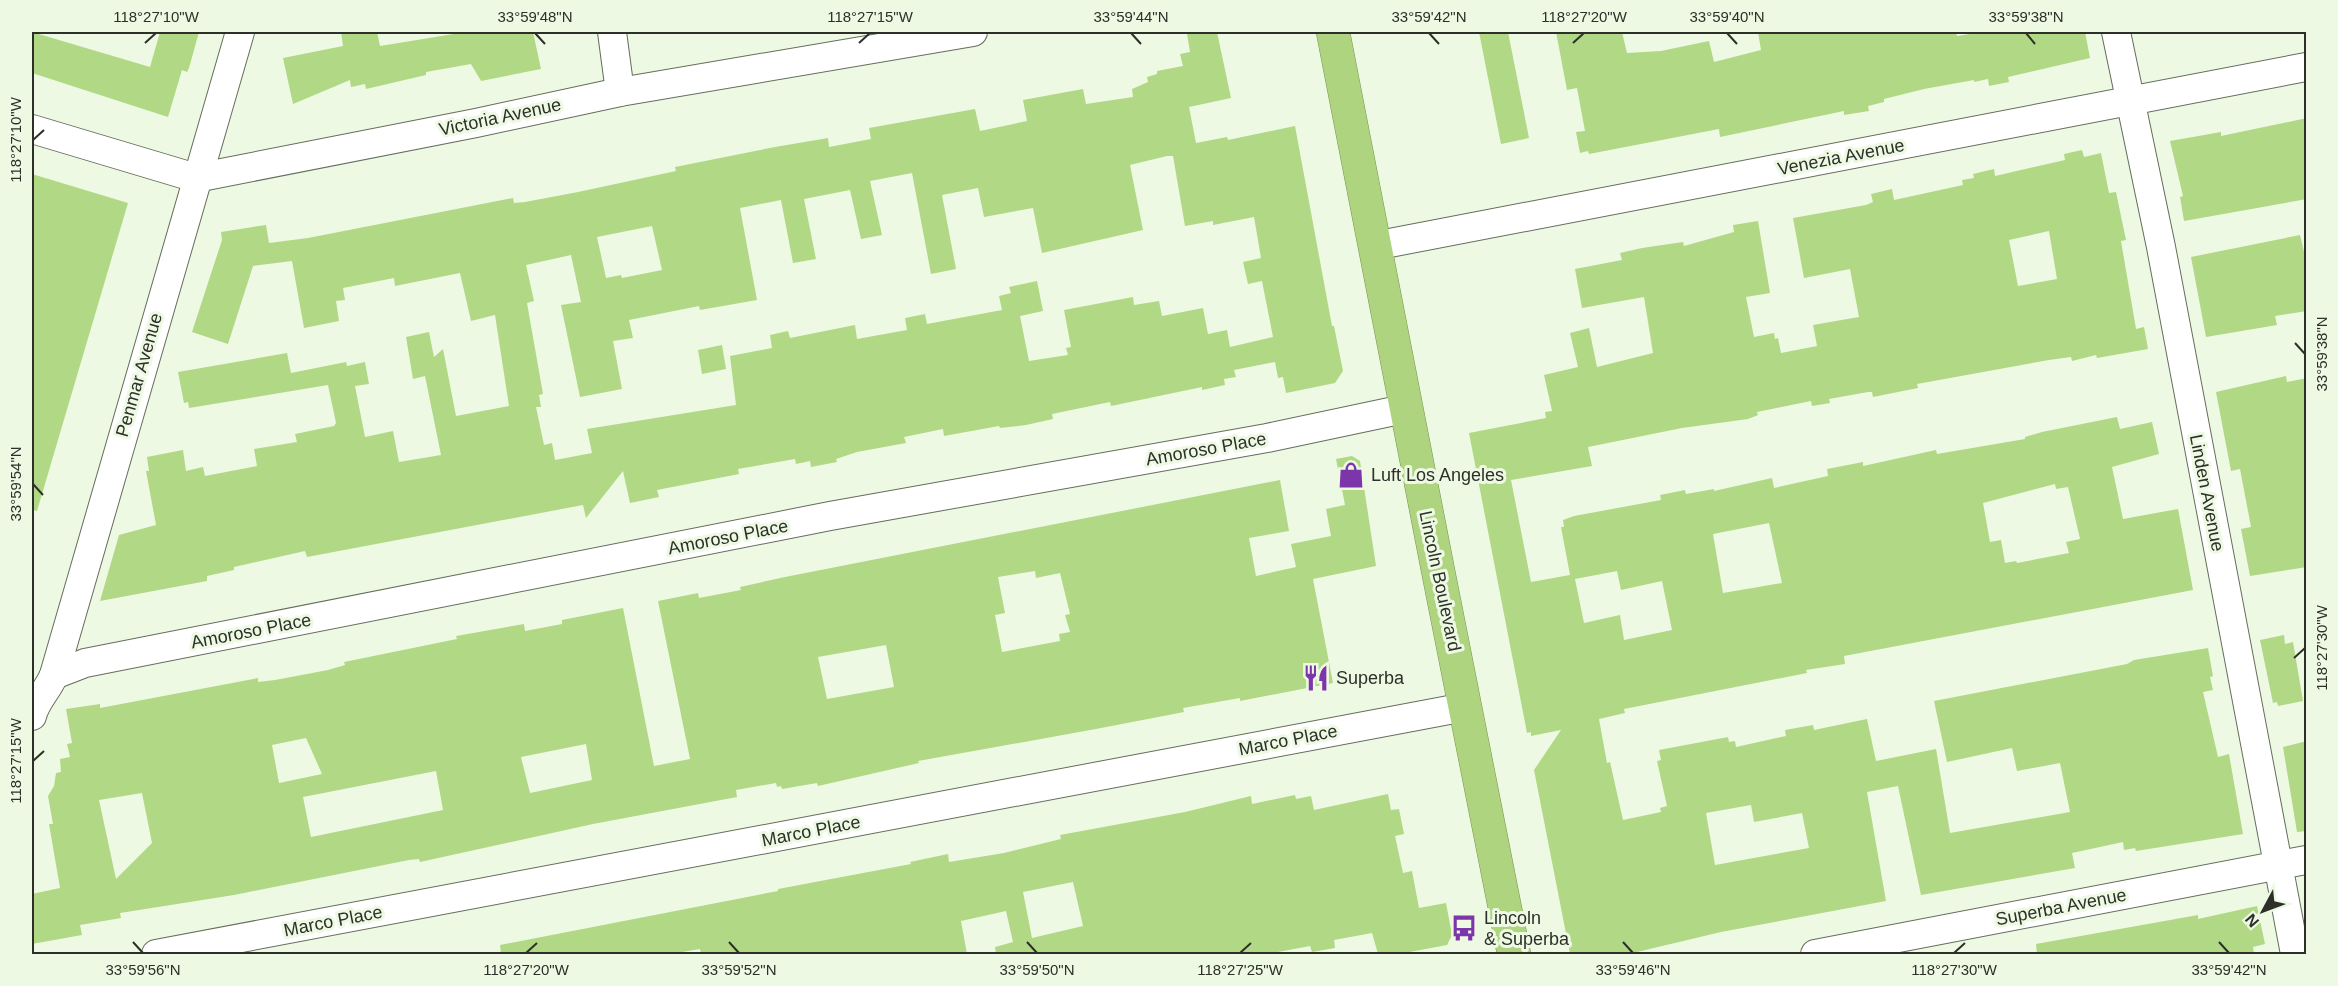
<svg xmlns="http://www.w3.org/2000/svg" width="2338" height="986" viewBox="0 0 2338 986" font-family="Helvetica,sans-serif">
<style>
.building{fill:#b1d885;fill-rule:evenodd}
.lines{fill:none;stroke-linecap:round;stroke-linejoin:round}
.minor-casing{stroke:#656d5c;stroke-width:30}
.trunk-casing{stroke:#74944d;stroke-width:34}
.minor{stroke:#fff;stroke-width:28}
.trunk{stroke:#afd480;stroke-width:33}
.ticks{fill:none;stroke:#2c3029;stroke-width:2}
.labels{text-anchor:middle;stroke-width:6;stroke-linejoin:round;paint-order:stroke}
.street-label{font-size:18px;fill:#2c3029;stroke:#eef9e4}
.poi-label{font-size:18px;fill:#2c3029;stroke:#eef9e4;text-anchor:start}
.neatline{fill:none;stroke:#2c3029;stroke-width:2}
.ticks-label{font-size:15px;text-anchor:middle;fill:#2c3029}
</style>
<rect width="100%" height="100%" fill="#eef9e4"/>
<g class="building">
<polygon points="32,32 150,67 160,32 199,32 189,68 187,72 182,70 168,117 32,73"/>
<polygon points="341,32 377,32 380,46 466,32 533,32 541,69 481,81 471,64 426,72 426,75 366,89 365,84 351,87 350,80 293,104 283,58 343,46"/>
<path d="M1199,32H1217L1231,98L1189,107L1196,143L1227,137L1228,140L1295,126L1332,326H1334L1343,371L1335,383L1286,393L1283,377L1278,378L1275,362L1234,370L1236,377L1224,379L1225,385L1202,390V387L1111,406L1110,402L1052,414L1053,419L1026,425L1000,428L999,426L944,436L943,429L904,437L906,443L857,452L836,459L837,462L811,467L810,461L796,464L795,459L738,469L739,474L657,490L659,497L630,503L623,471L586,518L583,505L307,557L305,551L234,567V570L207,576V581L100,601L119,535L156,525L146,471H149L147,457L183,450L186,471L203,467L205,476L257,466L254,449L297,442L295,434L334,426L336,423L328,385L189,408L188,402L184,403L178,372L287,353L291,373L346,362L347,366L365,362L369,384L355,386L365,437L393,431L399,462L441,455L425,376L413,379L406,337L429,332L434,357L443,349L456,416L509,406L495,315L471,321L460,273L395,286L394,278L343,288L345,300L336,301L339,321L304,328L292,261L253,266L228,344L192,332L222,240L221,232L266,225L269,243L308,238L487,203L513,198L514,203L525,202L578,192L676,171L675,167L775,147L828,138L829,147L871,139L869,128L975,109L980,131L1027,121L1023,100L1083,89L1086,104L1133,97L1132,89L1148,82L1147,77L1157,74V71L1183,66L1180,54L1190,52L1187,34ZM1167,156H1173L1185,226L1213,221V225L1254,217L1261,258L1243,262L1248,284L1262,281L1273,337L1230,347L1227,330L1208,334L1203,308L1162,316L1159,301L1134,305L1133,297L1064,310L1071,347L1066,348L1068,355L1029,361L1020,316L1043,311L1037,281L1009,287L1011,293L999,296L1002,310L927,324L925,314L905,318L907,330L857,339L855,325L790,338L788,331L770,335L772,348L730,356L736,405L587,429L592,453L555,460L552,443L544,445L536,407H541L539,395L543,394L527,303L534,301L526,265L571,255L581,302L561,305L580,397L622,389L613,341L633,338L629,320L699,306L700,310L757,300L740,208L781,200L793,263L816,259L804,199L850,190L861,239L882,235L870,181L912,173L931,274L956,269L942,195L978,188L984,217L1033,208L1042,253L1143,230L1130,165ZM652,226L662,270L622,278L621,275L606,278L597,237Z"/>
<polygon points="1479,32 1508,32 1529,138 1501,144"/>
<polygon points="1556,32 1622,32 1627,53 1661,51 1709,41 1714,62 1761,50 1758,32 1956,32 1957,36 1982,32 2085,32 2090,58 2008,77 2009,82 1989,86 1988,79 1974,82 1974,80 1924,89 1884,99 1884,102 1868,106 1869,111 1844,115 1844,111 1720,137 1719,129 1589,154 1588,151 1580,153 1576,132 1585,131 1577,88 1567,90"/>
<polygon points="2307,118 2307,199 2184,221 2180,197 2183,196 2170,141 2221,132 2221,136"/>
<path d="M2082,150L2084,157L2101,153L2109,193L2116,192L2126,240L2121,241L2136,329L2144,327L2148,349L2097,358L2096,355L2072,361L2071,357L2049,360L1917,384L1918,388L1873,397L1872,392H1868L1829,399L1830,403L1812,406L1811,401L1757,412L1758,415L1748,419L1682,428L1588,447L1592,466L1511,480L1531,582L1570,575L1561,527H1564L1563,520L1574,516L1661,500L1660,495L1685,490L1686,494L1714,489V491L1772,478L1774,488L1828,476L1827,469L1863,462V466L1936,450L1937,454L2025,439V437L2042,432L2117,417L2120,429L2152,422L2159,454L2112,467L2123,519L2178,509L2193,590L1844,656L1845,664L1806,670L1807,673L1624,709L1625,713L1599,719L1607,763L1610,762L1623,820L1661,812L1660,808L1667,806L1657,761L1661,760L1659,750L1728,737L1729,742L1735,741L1736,747L1786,736L1785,730L1813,725L1814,730L1867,719L1876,761L1936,749L1950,833L2070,812L2060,763L2017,771L2012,748L1947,762L1934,701L2127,664L2134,660L2208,648L2213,676L2210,677L2213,690L2203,692L2218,757L2229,754L2243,834L2136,851L2135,848L2124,850L2123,842L2072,853L2075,868L1921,895L1898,786L1867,792L1886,901L1721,932L1637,952V954H1570L1534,770L1561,730L1531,736V732L1527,733L1469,433L1546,418L1545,412L1552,411L1544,375L1578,367L1570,333L1589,328L1597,367L1653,353L1644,297L1582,308L1575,269L1622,260L1620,253L1642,248L1683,242L1684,246L1734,232L1733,225L1758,221L1770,293L1746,297L1754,337L1774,333L1775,339L1778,338L1781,353L1817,346L1813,325L1859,317L1850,269L1804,278L1793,218L1866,205L1873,202L1871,194L1892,189L1894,200L1963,185L1962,180L1974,178L1973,174L1994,169L1995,176L2065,160L2064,154ZM2049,231L2057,279L2018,286L2009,240ZM2055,484L2056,489L2068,487L2080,539L2066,542L2069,553L2017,563L2016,561L2005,563L2001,540L1990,542L1983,503ZM1769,523L1782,583L1723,593L1713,534ZM1617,571L1621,590L1662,581L1672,630L1624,640L1620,615L1584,623L1575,579ZM1751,805L1754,822L1802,813L1809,848L1715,865L1706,813Z"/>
<polygon points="32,174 128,203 37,511 32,510"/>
<polygon points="2300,235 2307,264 2307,311 2275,316 2277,325 2206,337 2191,257"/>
<polygon points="722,345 726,369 702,374 698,350"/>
<polygon points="2286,376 2287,382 2307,378 2307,567 2250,576 2241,529 2251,527 2240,469 2231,471 2216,392"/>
<path d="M1352,456L1360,461L1376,566L1313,579L1333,683L1240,701V698L1183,708L1184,712L1096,729L918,761L919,763L818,786L817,783L782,789L781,786L777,787L776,783L736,790L737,797L593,824L420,862L419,859L409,860L234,895L120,913L121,918L80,925L82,935L32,944V894L60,888L49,824H53L48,796L54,786L56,773L61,772L60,759L70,757L67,744L72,743L66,709L100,704V708L258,678V682L275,680L328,670L345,665L344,662L457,639L456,636L524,624L525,631L562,624V620L623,608L654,766L690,759L658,601L698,593L699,598L741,590L740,587L785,577L1280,480L1289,531L1249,538L1256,576L1296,567L1291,544L1331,536L1326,509L1345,505L1336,459ZM1035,571L1036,578L1060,573L1070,614L1065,615L1070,632L1059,634L1060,641L1002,652L995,615L1005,613L998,577ZM886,645L894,687L827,699L818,657ZM306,738L322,774L279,783L272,745ZM586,744L592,780L530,793L521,757ZM436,771L443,810L311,837L303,797ZM142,793L152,843L116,879L99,800Z"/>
<polygon points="2284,635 2285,644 2293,642 2303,701 2278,706 2277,702 2273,703 2260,640"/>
<polygon points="2307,741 2307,831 2297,832 2283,747"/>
<path d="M1388,794L1391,810L1399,809L1404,834L1395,836L1403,873L1412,871L1419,908L1446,903L1452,935L1447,945L1399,954H1378L1372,933L1334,940L1335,948L1312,952L1310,946L1267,954H996L995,947L1013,942L1006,911L961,921L967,954H701L700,949L670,954H501L500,945L778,891V889L911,864L910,862L948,854L949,862L1004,853L1061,839L1060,835L1185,812L1251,796L1252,804L1295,795L1296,799L1311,796L1314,810ZM1073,882L1083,926L1032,938L1023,892Z"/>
<polygon points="2257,906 2265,944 2253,947 2254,954 2037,954 2036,944 2198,915 2198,919"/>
</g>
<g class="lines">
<g class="minor-casing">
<g id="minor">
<polyline points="612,32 620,92"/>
<polyline points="2116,32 2161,247 2295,954"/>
<polyline points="32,129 196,178 476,123 620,92 973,32"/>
<polyline points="1374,246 2306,67"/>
<polyline points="54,675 85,663 830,516 1267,438 1404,409"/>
<path d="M32,716C36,700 48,690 54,675L240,32"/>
<polyline points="156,954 1465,707"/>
<polyline points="1815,954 2306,860"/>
</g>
</g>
<g class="trunk-casing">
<path id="trunk" d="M1333,32C1392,339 1453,647 1514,954"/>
</g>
<use href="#minor" class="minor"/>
<use href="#trunk" class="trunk"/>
</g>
<path class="ticks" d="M535,33L545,44M1131,33L1141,44M1429,33L1439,44M1727,33L1737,44M2026,33L2035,44M145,43L156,33M859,43L870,33M1573,43L1584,33M33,140L44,130M2295,343L2305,354M33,484L43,495M2294,658L2305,648M33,761L44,751M133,942L143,953M729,942L739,953M1027,942L1037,953M1623,942L1633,953M2219,942L2229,953M526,953L537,943M1240,953L1251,943M1954,953L1965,943"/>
<defs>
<g id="shop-bare" transform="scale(2.07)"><path d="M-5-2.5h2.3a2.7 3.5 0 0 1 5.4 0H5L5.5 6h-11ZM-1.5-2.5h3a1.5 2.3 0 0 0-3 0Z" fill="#7c36a9" stroke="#eef9e4" stroke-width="2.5" paint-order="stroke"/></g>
<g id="restaurant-bare" transform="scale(2.07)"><path d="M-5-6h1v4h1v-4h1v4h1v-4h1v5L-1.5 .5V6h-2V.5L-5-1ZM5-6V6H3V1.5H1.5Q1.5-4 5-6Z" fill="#7c36a9" stroke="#eef9e4" stroke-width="2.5" paint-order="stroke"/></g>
<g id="bus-bare" transform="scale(2.07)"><path d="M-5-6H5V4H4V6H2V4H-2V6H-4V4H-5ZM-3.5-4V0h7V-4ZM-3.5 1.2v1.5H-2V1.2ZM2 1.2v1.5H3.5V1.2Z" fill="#7c36a9" stroke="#eef9e4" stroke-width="2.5" paint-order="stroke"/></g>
</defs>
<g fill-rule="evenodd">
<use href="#shop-bare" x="1351" y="475"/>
<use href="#restaurant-bare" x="1316" y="678"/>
<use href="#bus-bare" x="1464" y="928"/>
</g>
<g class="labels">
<g class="street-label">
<text transform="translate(500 117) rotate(-12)" y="6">Victoria Avenue</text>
<text transform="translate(1841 157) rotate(-11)" y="6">Venezia Avenue</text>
<text transform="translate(139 375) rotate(-74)" y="6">Penmar Avenue</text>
<text transform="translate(1206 449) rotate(-10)" y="6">Amoroso Place</text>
<text transform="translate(2207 493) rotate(79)" y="6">Linden Avenue</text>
<text transform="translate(728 537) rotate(-11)" y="6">Amoroso Place</text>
<text transform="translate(1440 581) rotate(78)" y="6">Lincoln Boulevard</text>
<text transform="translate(251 631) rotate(-11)" y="6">Amoroso Place</text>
<text transform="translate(1288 740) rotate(-11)" y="6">Marco Place</text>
<text transform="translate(811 831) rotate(-11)" y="6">Marco Place</text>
<text transform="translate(2061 907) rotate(-11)" y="6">Superba Avenue</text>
<text transform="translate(333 921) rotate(-11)" y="6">Marco Place</text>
</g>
<g class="poi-label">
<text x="1371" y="481">Luft Los Angeles</text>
<text x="1336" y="684">Superba</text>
<text x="1484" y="924">Lincoln<tspan x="1484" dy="21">&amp; Superba</tspan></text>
</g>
</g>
<rect width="2338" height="986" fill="none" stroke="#eef9e4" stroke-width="66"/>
<g transform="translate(2263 911) rotate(229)" stroke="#eef9e4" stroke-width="4.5" paint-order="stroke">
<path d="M0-4.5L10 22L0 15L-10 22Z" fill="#2c3029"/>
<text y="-9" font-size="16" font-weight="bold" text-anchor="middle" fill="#2c3029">N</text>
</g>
<rect x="33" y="33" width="2272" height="920" class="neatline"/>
<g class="ticks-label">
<text x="156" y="22">118°27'10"W</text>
<text x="535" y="22">33°59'48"N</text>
<text x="870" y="22">118°27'15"W</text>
<text x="1131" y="22">33°59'44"N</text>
<text x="1429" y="22">33°59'42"N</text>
<text x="1584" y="22">118°27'20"W</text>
<text x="1727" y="22">33°59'40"N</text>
<text x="2026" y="22">33°59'38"N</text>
<text transform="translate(16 140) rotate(-90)" y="5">118°27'10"W</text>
<text transform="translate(2322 354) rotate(-90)" y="5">33°59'38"N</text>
<text transform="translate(16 484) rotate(-90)" y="5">33°59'54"N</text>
<text transform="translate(2322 648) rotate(-90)" y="5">118°27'30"W</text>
<text transform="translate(16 761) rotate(-90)" y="5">118°27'15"W</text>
<text x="143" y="975">33°59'56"N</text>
<text x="526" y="975">118°27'20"W</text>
<text x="739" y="975">33°59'52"N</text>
<text x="1037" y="975">33°59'50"N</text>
<text x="1240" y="975">118°27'25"W</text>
<text x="1633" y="975">33°59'46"N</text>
<text x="1954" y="975">118°27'30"W</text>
<text x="2229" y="975">33°59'42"N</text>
</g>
</svg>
